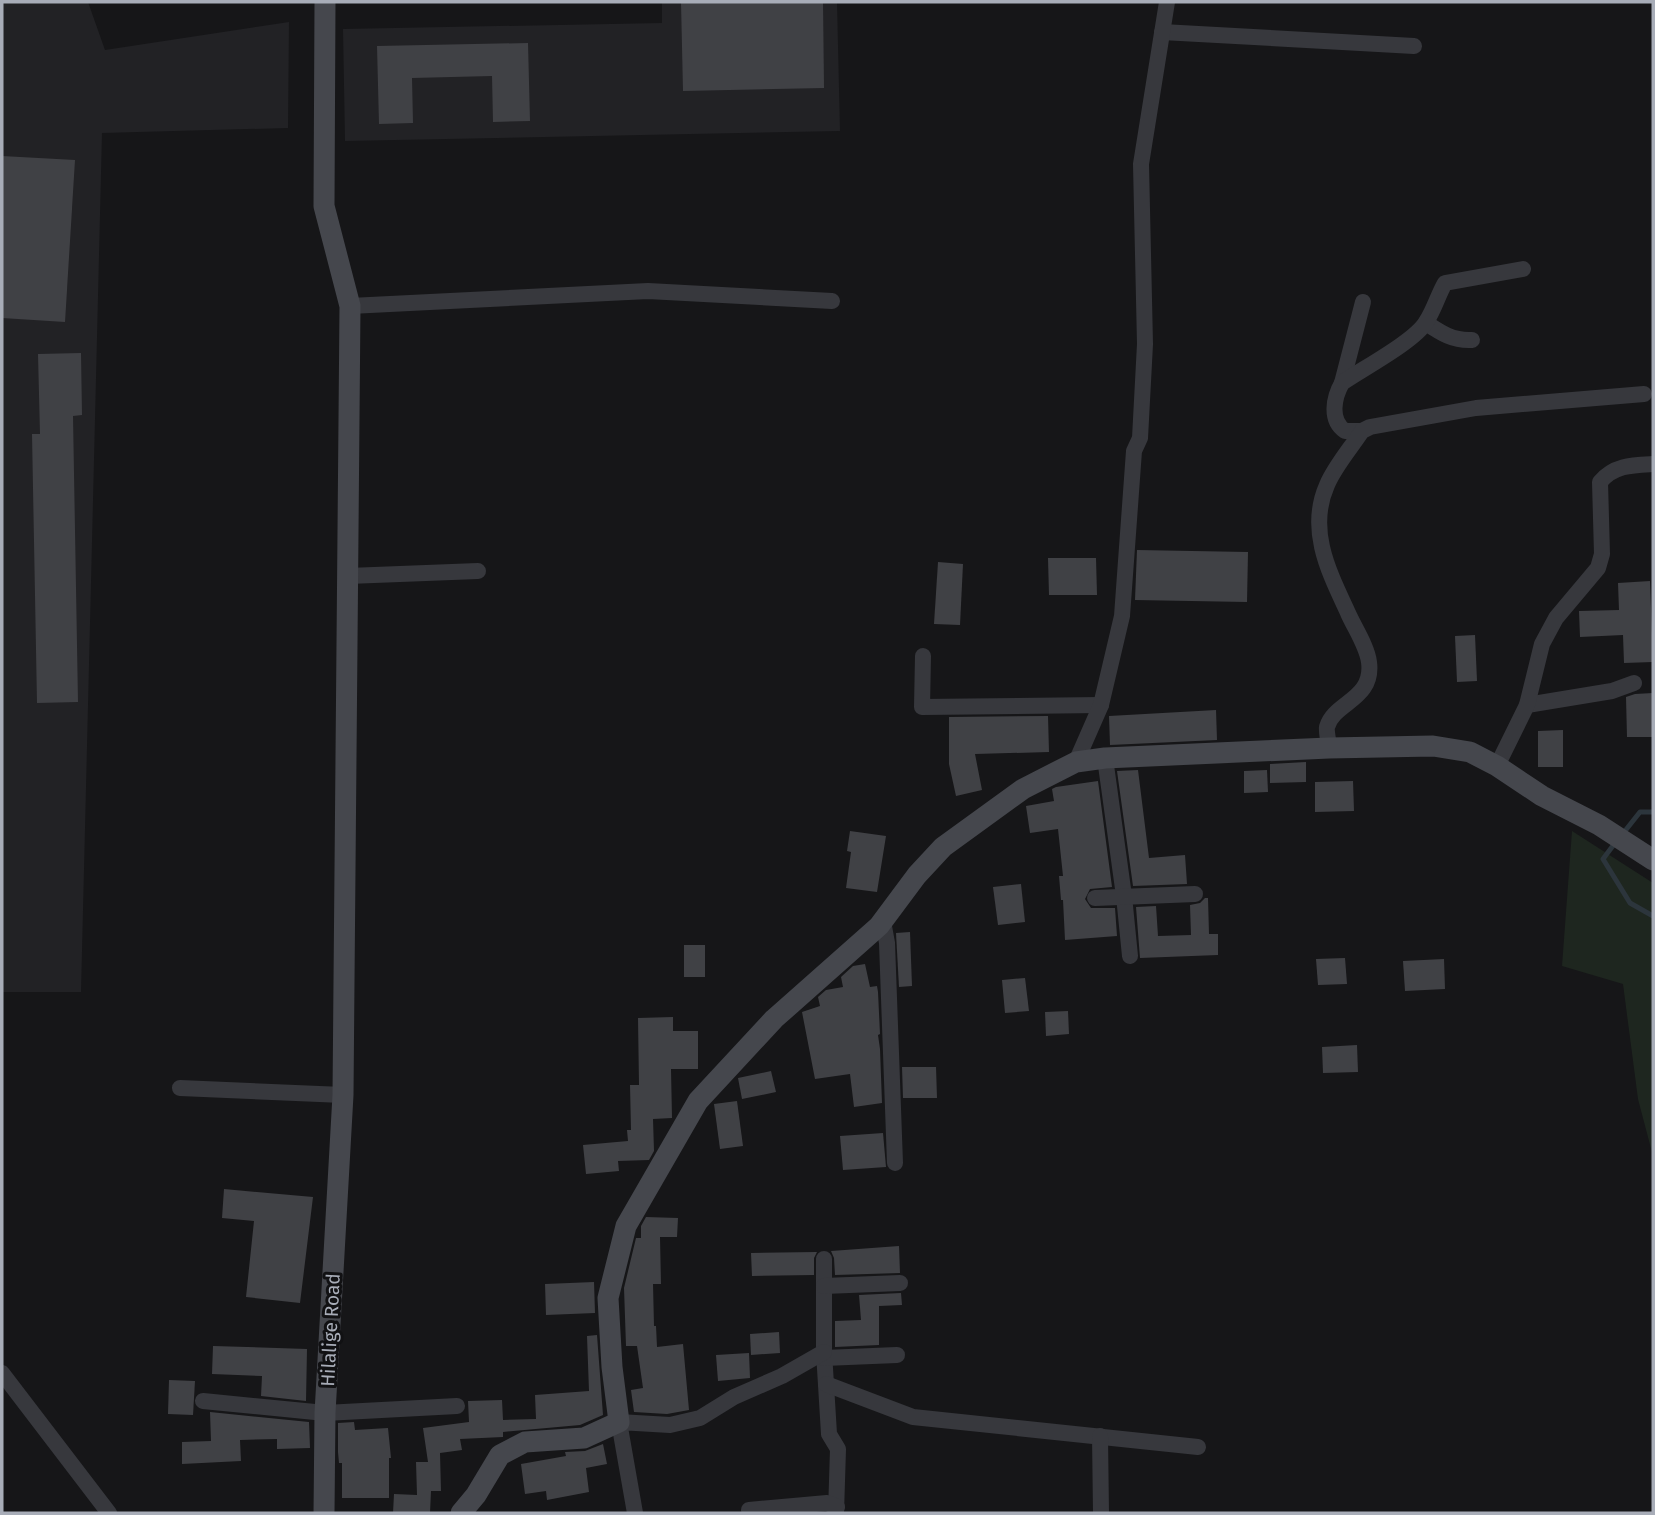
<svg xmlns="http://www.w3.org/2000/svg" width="1655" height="1515" viewBox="0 0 1655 1515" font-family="'Fira Sans',sans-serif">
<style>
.built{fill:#222225}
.green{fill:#1e261f}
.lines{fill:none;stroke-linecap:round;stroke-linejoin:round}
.stream{stroke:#2c353c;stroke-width:5}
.building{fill:#404145}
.street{stroke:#37383d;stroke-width:16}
.secondary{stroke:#45474d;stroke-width:21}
.labels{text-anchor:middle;stroke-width:6;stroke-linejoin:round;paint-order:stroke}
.street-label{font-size:19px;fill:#a8adb8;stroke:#111113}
</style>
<rect width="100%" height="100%" fill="#161618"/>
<g class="built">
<polygon points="2,2 88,2 105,50 289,22 288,128 102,133 81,992 2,992"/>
<polygon points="662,2 837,2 840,131 345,141 343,29 662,23"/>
</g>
<polygon class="green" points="1572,831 1653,883 1653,1156 1638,1099 1623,984 1562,966"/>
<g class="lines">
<g class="stream">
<polyline points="1621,836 1640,812 1653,812"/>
<polyline points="1615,843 1603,859 1630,903 1653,916"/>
</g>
</g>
<g class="building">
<polygon points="681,2 823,2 824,88 683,91"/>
<polygon points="528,43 530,121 493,122 492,76 412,78 413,123 379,124 377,46"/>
<polygon points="2,156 75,160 65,322 2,318"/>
<polygon points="81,353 82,415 73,416 78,702 37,703 32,434 40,434 38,354"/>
<polygon points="1137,550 1248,552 1247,602 1135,600"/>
<polygon points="1048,558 1096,558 1097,595 1049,595"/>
<polygon points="938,562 963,564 960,625 934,624"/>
<polygon points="1650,581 1653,662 1624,663 1623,635 1580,637 1579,611 1619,610 1618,583"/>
<polygon points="1475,635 1477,681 1457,682 1455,636"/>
<polygon points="1653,693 1653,737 1627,737 1626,697 1635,694"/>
<polygon points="1216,710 1217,740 1110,745 1109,716"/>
<polygon points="1048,716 1049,752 975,754 982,790 956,796 949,764 949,717"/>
<polygon points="1563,730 1563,767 1538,767 1538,731"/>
<polygon points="1306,762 1306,782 1270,783 1270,764"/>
<polygon points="1138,770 1149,858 1185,855 1187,884 1133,886 1117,771"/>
<polygon points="1267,770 1268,792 1244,793 1244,771"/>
<polygon points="1098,781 1112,887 1090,889 1085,899 1091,908 1115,908 1117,936 1065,940 1063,900 1061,900 1059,876 1063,876 1058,829 1030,833 1026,806 1054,801 1052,789 1056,787"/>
<polygon points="1353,781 1354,811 1315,812 1315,782"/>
<polygon points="850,831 886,836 877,892 846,888 851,852 847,851"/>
<polygon points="1021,884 1025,922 998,925 993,887"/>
<polygon points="1205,898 1208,898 1209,934 1218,934 1218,955 1140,958 1136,907 1156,906 1158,936 1191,935 1190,905 1200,903"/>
<polygon points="910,932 912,986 899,987 896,933"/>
<rect x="684" y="945" width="21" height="32"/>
<polygon points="1345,958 1347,984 1318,985 1316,959"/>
<polygon points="1444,959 1445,989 1405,991 1403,961"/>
<polygon points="865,964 870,987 877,986 878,992 880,1034 878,1035 880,1049 882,1103 854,1107 850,1074 815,1079 802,1012 820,1006 818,997 826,990 843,987 841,977 853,966"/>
<polygon points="1025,978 1029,1011 1005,1013 1002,980"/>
<polygon points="1068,1011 1069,1034 1046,1036 1045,1012"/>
<polygon points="673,1017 673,1031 698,1031 698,1069 671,1069 672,1118 653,1119 654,1151 649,1160 618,1161 619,1171 586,1174 583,1145 628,1141 627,1130 631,1130 630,1085 639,1085 638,1018"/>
<polygon points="1357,1045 1358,1072 1323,1073 1322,1047"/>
<polygon points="902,1067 936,1067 937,1098 903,1098"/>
<polygon points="771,1071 776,1092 742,1099 738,1078"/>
<polygon points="737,1101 743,1146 720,1149 714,1104"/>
<polygon points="883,1133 886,1167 843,1170 840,1136"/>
<polygon points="224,1189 313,1197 300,1303 246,1297 254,1221 222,1218"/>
<polygon points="646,1217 678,1218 677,1237 660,1237 661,1284 653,1284 654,1326 656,1326 657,1347 683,1344 689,1410 667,1414 634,1412 631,1390 643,1388 637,1346 626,1346 624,1288 636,1238 641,1238 641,1226"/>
<polygon points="899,1246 900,1273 835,1275 834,1258 831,1251"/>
<polygon points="817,1252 814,1258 814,1275 752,1276 751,1253"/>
<polygon points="594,1282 595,1313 546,1315 545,1284"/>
<polygon points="901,1293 902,1305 879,1306 879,1345 835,1347 835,1321 861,1320 859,1295"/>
<polygon points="779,1332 780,1353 751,1355 750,1334"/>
<polygon points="597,1335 603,1415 580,1425 503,1432 503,1437 460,1439 462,1450 440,1453 441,1491 431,1491 430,1513 393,1513 394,1494 417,1495 416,1462 428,1462 423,1428 469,1422 468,1401 502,1400 503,1420 536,1419 535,1395 589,1391 587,1336"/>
<polygon points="213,1346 307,1349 306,1401 261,1396 262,1376 212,1374"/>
<polygon points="749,1353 750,1378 718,1381 716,1355"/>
<polygon points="169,1380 195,1381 193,1415 168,1414"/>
<polygon points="210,1412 309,1422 310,1448 277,1449 277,1439 240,1440 241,1461 182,1464 182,1442 211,1441"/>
<polygon points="354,1422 355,1430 388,1428 391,1458 389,1458 389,1498 342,1498 342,1463 339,1463 338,1452 338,1423"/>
<polygon points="603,1444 607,1464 586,1468 589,1492 547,1500 546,1491 525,1494 521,1464 566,1456 565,1452 585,1451"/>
</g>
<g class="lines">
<g class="street">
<polyline points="1162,32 1414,46"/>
<polyline points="350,306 648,291 832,301"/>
<path d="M1426,323C1441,333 1453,341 1472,340"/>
<polyline points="1342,383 1363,302"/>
<path d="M1362,431H1345C1329,420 1334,397 1342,383C1362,369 1415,341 1426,322C1434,310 1438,295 1445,283L1523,269"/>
<polyline points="348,576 478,571"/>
<polyline points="923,656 922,707 1101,705"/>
<polyline points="1527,705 1612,691 1634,683"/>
<path d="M1329,748C1329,742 1326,732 1327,727C1334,702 1374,700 1369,662C1367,646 1354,627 1348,613C1329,572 1307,530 1327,485C1335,466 1351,448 1362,431L1370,427L1476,408L1644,394"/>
<polyline points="1105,758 1124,896 1130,956"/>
<polyline points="1076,762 1101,705 1122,616 1134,451 1140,438 1145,344 1141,164 1167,2"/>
<path d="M1497,766L1527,705L1542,644L1556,618L1598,568L1602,554L1600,482C1614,465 1633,465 1653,464"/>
<polyline points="1095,898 1195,894"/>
<polyline points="883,921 887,943 895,1163"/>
<polyline points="180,1088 343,1095"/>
<polyline points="824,1259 824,1352 829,1434 838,1449 836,1513"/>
<polyline points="824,1286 900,1283"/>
<polyline points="824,1358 897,1355"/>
<polyline points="2,1373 109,1513"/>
<polyline points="826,1384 913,1417 1198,1447"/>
<polyline points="203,1401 325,1413 457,1406"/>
<polyline points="1100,1436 1101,1513"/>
<polyline points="749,1510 827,1503 837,1507"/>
<polyline points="635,1513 619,1422 670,1425 700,1418 734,1397 782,1376 824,1352"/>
</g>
<g class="secondary">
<polyline points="324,1513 325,1413 343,1095 350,306 324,206 325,2"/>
<polyline points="461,1513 476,1495 500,1455 525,1442 584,1438 619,1422 612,1367 608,1298 626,1226 698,1101 774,1019 879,926 917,875 943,847 1023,789 1076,762 1105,758 1329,748 1433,746 1470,752 1497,766 1542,796 1599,825 1653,860"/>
</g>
</g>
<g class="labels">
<g class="street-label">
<text transform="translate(330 1330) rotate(-87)" y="7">Hilalige Road</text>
</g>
</g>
<rect width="1655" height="1515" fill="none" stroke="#a8adb8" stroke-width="7"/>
</svg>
